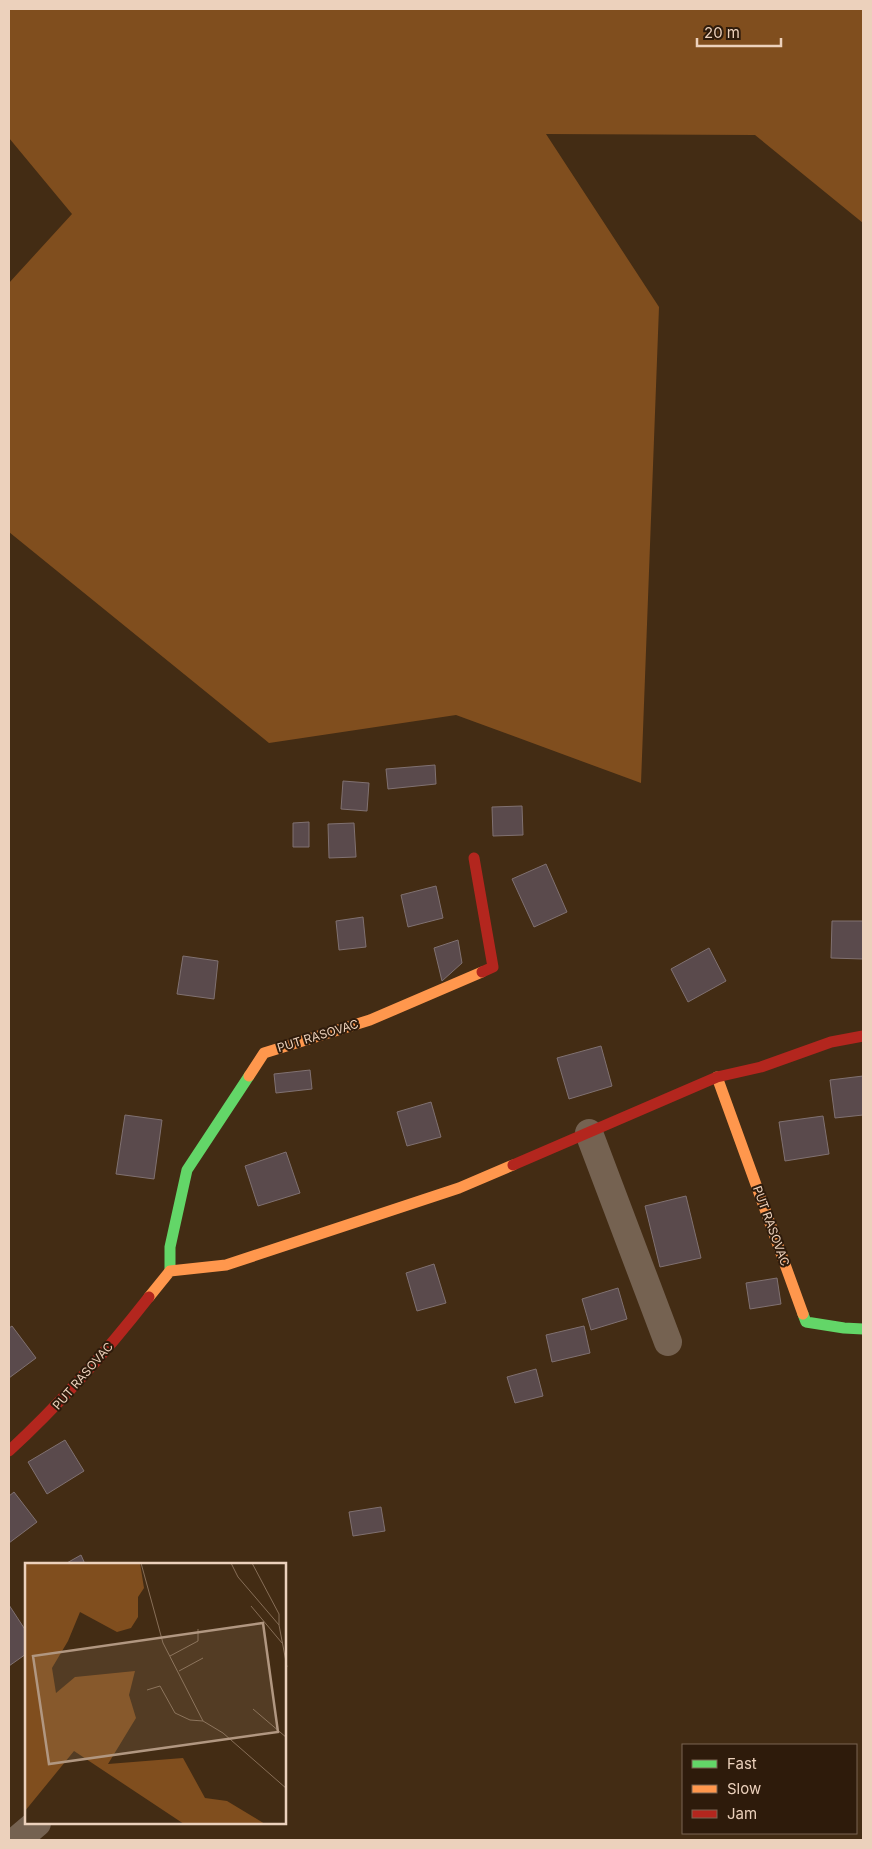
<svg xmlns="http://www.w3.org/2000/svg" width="872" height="1849" viewBox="0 0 872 1849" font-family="Inter,sans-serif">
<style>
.green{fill:#804e1e}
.building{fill:#5a4a4c;stroke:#807171}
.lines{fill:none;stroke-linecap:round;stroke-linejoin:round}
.street{stroke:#756251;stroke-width:28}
.fast{stroke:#63d668;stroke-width:11}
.slow{stroke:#ff974d;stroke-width:11}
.jam{stroke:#b3261e;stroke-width:11}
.labels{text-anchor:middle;stroke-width:4;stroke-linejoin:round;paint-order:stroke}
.street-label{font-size:12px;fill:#ecd1bc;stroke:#2e1b0b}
.inset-road{fill:none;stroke:#876e57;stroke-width:1}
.view{fill:#b19781;fill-opacity:0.15;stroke:#b19781;stroke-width:2.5}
.inset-edge{fill:none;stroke:#ecd1bc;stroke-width:2.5}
</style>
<rect width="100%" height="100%" fill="#432c14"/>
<polygon class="green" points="9,9 863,9 863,223 755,135 546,134 659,307 641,783 456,715 269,743 9,532 9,283 72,214 9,138"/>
<g class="building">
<polygon points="435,765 436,784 388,789 386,769"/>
<polygon points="343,781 369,783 367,811 341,809"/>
<polygon points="522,806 523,835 493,836 492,807"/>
<polygon points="309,822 309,847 293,847 293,823"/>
<polygon points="354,823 356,857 329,858 328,824"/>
<polygon points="546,864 567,912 534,927 512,879"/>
<polygon points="436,886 443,918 408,927 401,895"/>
<polygon points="363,917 366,947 339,950 336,921"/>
<polygon points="832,921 863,921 863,959 831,958"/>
<polygon points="458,940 462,963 442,981 434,948"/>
<polygon points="709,948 726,981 688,1002 671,969"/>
<polygon points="183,956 218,961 214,999 177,994"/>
<polygon points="601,1046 612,1086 569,1099 557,1058"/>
<polygon points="310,1070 312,1089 276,1093 274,1074"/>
<polygon points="863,1076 863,1115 835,1118 830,1080"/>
<polygon points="431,1102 441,1137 407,1146 397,1112"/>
<polygon points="125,1115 162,1120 154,1179 116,1174"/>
<polygon points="823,1116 829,1154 785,1161 779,1122"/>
<polygon points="286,1152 300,1193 258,1206 245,1166"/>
<polygon points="686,1196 701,1258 660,1267 645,1206"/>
<polygon points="434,1264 446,1303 417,1311 406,1273"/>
<polygon points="777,1278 781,1304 750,1309 746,1283"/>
<polygon points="618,1288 627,1319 591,1330 582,1299"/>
<polygon points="12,1326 36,1358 9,1378 9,1328"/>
<polygon points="584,1326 590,1353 552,1362 546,1335"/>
<polygon points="536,1369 543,1396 515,1403 507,1377"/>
<polygon points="65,1440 84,1471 47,1494 28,1462"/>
<polygon points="14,1492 37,1522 9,1543 9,1496"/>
<polygon points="381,1507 385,1531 353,1536 349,1512"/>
<polygon points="81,1555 85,1564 65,1564"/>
<polygon points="9,1605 26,1631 26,1654 9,1666"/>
</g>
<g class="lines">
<g class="street">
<polyline points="589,1133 668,1342"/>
<polyline points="17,1840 37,1823"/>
</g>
<g class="fast">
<polyline points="170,1271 170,1247 187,1170 249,1076"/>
<polyline points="803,1314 806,1322 844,1328 863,1329"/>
</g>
<g class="slow">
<polyline points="249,1076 264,1053 370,1020 482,972"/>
<polyline points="717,1077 803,1314"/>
<polyline points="149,1297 170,1271 226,1265 459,1188 513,1165"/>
</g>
<g class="jam">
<polyline points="474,858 493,967 482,972"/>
<polyline points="513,1165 717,1077 761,1067 831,1042 863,1036"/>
<path d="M9,1451C60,1404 106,1352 149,1297"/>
</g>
</g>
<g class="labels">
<g class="street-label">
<text transform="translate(318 1036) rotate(-17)" y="4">PUT RASOVAC</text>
<text transform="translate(771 1226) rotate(70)" y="4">PUT RASOVAC</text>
<text transform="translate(83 1376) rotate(-49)" y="4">PUT RASOVAC</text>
</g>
</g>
<g transform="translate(25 1563)">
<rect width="261" height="261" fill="#432c14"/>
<path d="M0,0H115L119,25L113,34V54L106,65L92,69L55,49L43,78L27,105L31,130L50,114L110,108L104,132L111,155L83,201L158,195L180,235L202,238L240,261H159L49,188L0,248Z" fill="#804e1e"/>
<path class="inset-road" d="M116,0L138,80L178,158L198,170L262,226M206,0L213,14L254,62L262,104M227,0L254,51V62M226,43L257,80M145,93L173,78V66M154,108L178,95M122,127L135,123L150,150L165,157L178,158M228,146L262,175"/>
<path class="view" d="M238,60L253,169L24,201L8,93Z"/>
<rect width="261" height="261" class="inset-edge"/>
</g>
<rect width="872" height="1849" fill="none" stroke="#ecd1bc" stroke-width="20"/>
<rect x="682" y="1744" width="175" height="90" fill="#2e1b0b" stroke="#7a6452"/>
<rect x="692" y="1760" width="25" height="8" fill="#63d668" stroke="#7a6452"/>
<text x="727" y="1769" font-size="15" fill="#ecd1bc">Fast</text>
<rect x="692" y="1785" width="25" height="8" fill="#ff974d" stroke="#7a6452"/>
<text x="727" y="1794" font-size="15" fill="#ecd1bc">Slow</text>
<rect x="692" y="1810" width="25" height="8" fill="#b3261e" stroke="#7a6452"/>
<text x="727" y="1819" font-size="15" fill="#ecd1bc">Jam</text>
<path d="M697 38v8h84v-8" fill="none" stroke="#ecd1bc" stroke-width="2.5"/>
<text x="704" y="38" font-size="15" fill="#ecd1bc" stroke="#2e1b0b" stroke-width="4" paint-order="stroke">20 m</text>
</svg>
